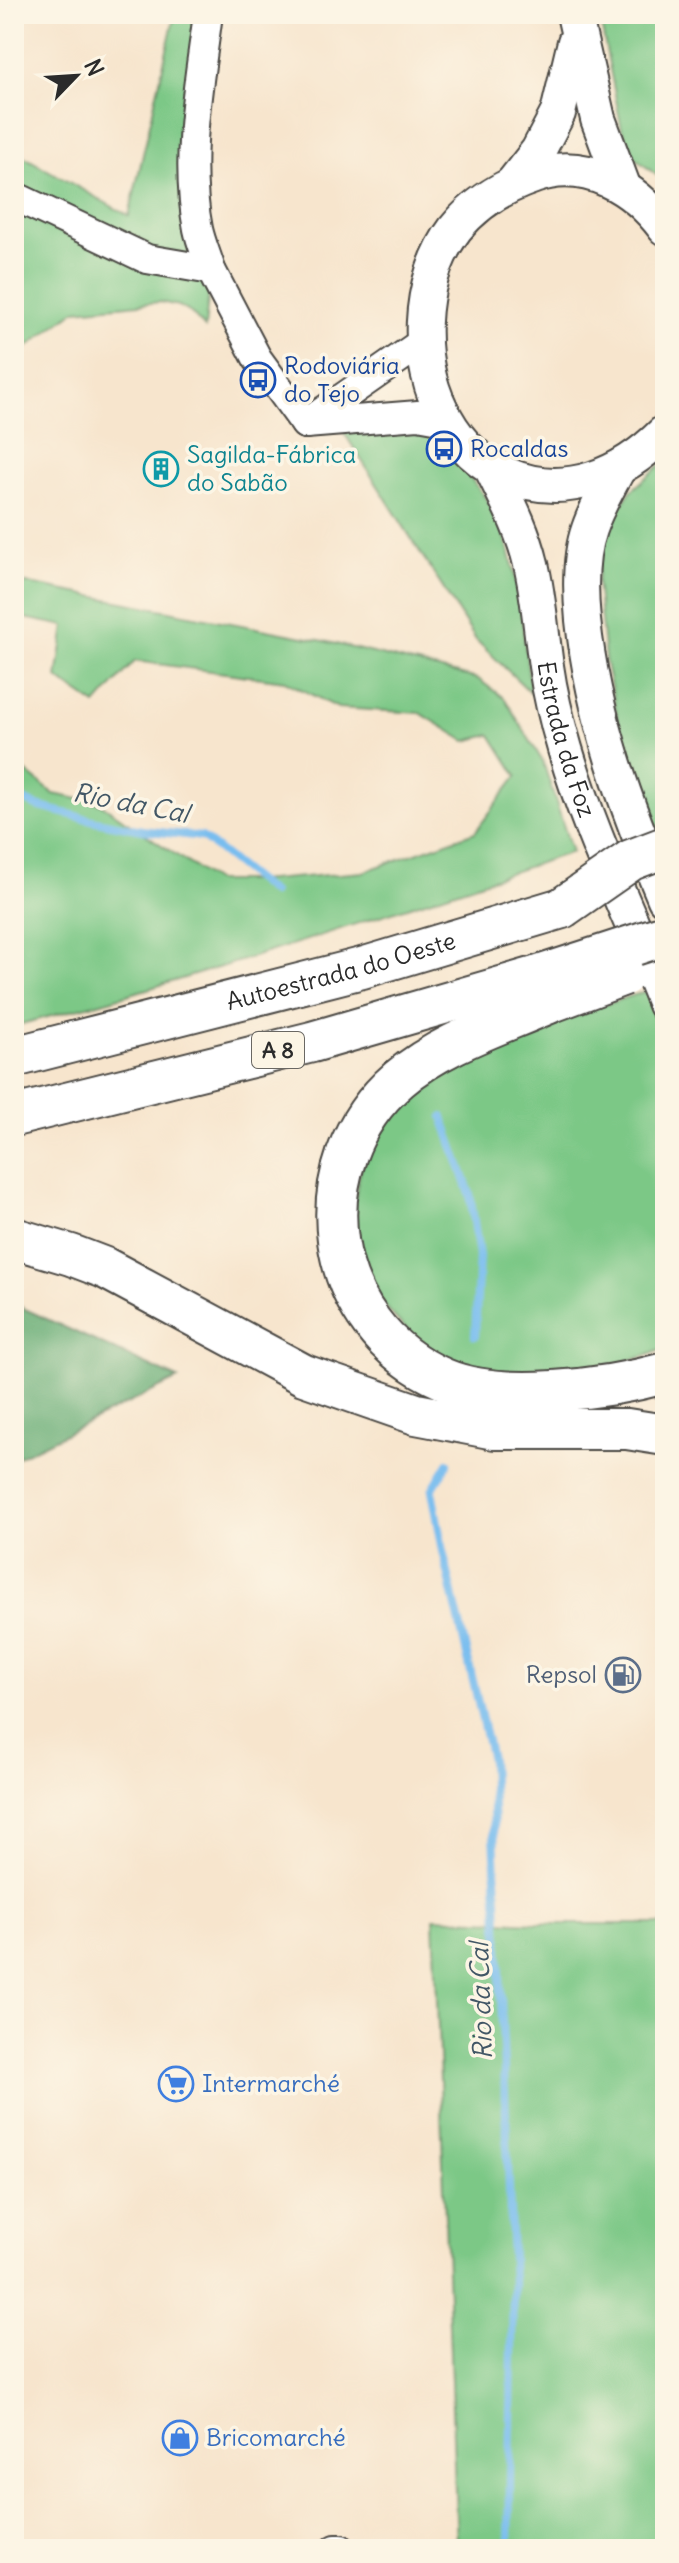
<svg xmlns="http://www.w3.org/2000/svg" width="679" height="2563" viewBox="0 0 679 2563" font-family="Delius,sans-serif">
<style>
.green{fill:#7cc886;stroke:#547a58;stroke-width:2}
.forest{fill:#65ac73;stroke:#486c4f;stroke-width:2}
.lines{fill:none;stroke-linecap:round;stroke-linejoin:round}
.stream{stroke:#78bdef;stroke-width:8}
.minor-casing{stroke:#4a4743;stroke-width:32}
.major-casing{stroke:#4a4743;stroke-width:38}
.highway-casing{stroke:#4a4743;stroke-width:44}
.minor{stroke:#fff;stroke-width:28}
.major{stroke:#fff;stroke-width:34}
.highway{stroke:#fff;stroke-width:40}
.highway-bridge-casing{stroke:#4a4743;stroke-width:44;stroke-linecap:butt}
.highway-bridge{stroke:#fff;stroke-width:40}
.labels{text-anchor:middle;stroke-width:7;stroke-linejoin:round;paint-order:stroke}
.shield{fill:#fcf5e5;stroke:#6a6863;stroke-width:2}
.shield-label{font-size:22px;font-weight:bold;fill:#2b2b2b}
.transit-label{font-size:24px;fill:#164399;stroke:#fcf5e5;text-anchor:start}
.culture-label{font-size:24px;fill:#0d838f;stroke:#fcf5e5;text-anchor:start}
.street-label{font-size:24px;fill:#2b2b2b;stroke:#fcf5e5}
.service-label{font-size:24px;fill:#4e5e75;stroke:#fcf5e5;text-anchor:end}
.shop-label{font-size:24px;fill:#366cbe;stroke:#fcf5e5;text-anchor:start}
.water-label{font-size:26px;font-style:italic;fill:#425766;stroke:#fcf5e5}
</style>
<rect width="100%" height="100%" fill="#fcf5e5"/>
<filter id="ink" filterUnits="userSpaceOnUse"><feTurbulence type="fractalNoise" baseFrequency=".0125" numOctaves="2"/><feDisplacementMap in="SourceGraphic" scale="16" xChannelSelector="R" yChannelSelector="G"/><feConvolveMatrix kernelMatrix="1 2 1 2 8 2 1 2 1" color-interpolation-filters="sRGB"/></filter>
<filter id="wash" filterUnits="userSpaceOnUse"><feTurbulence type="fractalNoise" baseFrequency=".006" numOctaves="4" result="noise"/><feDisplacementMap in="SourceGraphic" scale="32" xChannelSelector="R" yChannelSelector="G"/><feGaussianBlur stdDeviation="1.8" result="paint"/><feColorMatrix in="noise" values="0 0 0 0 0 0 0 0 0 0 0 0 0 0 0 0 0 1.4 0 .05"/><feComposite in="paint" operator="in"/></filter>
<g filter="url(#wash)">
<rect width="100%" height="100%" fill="#f7e5cd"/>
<g class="green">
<polygon points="175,14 208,14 196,106 211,270 205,328 191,313 179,306 160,302 76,310 14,357 14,151 129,216"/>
<polygon points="599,14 665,14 665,182 634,157 622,130"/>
<path d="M418,428C436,435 447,450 459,464C472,480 485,495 495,513C520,561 523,639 531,693L476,640L343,431Z"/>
<polygon points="665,461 665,824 656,827 621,735 605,659 597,581 601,549 613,517 631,491"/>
<path d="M14,581L324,641L478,679L505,699L543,762L572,852C387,914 203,977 14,1026V762L54,794L99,803L215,881H257L363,872L475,832L517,776L491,735L466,741L420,713L338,708L285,681L135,661L96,705L57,678L65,626L14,616Z"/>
<path d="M647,991L665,1057V1348C640,1360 616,1364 589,1368C512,1380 444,1376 390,1312C366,1285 354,1254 354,1218C354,1179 368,1136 395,1107C452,1047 569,1017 647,991Z"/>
<polygon points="434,1918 555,1924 665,1924 665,2549 453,2549 457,2545"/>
</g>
<polygon class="forest" points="14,1304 178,1379 14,1459"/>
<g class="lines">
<g class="stream">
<polyline points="14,795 36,806 96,821 142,830 202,837 272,893"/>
<polyline points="443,1117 470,1194 479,1256 475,1336"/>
<polyline points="448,1463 432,1490 443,1551 491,1759 513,2282 509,2549"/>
</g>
</g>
</g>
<g filter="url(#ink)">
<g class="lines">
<g class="minor-casing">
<g id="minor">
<path d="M208,14C199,83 184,159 198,229C201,243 207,256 211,270"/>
<polyline points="14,196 147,259 211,270 257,358 305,424"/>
<polyline points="305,424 424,341"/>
<polyline points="306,424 418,415 446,420"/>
<polyline points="336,2549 341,2549"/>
</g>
</g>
<g class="major-casing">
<g id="major">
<polyline points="574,14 598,119 623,186"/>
<polyline points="513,183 538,151 558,113 575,42"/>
<path d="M665,228C635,188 586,157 534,176C504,186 475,204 455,229C416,281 414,364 446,419C460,444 481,464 507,475C566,500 622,475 665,432"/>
<path id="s1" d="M492,469C507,500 523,530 531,564C539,598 541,632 546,666C550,694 557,722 565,749C591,837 632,919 665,1004"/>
<path d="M618,469C608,488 596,508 589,529C579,557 580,590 583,620C593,718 627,809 665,899"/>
</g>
</g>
<g class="highway-casing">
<g id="highway">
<path d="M549,1003C499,1025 441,1043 399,1079C299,1165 322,1327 444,1379C501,1403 606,1389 665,1373"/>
<path id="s2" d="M14,1057L362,968L562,908"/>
<polyline points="14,1116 312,1042 539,976"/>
<polyline points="14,1238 71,1255 105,1268 304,1375 416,1414 495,1429 627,1429 665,1435"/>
</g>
</g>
<use href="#minor" class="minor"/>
<use href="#major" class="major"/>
<use href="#highway" class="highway"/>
<g class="highway-bridge-casing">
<g id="highway-bridge">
<polyline points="562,908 631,860 665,847"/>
<polyline points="539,976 665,935"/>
<polyline points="549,1003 624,975"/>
</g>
</g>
<use href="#highway-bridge" class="highway-bridge"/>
</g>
</g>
<defs>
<g id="bus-ring" transform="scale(1.8)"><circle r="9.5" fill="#fcf5e5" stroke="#1a4fb4" stroke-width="1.5"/><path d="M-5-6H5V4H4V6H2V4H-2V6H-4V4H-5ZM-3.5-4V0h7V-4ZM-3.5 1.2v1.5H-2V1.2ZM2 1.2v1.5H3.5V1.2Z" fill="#1a4fb4"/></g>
<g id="building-ring" transform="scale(1.8)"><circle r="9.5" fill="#fcf5e5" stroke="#0f9aa8" stroke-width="1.5"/><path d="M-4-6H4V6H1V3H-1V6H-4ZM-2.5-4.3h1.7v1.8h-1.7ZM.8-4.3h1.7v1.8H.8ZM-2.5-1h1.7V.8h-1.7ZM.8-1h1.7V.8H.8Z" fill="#0f9aa8"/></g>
<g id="fuel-ring" transform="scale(1.8)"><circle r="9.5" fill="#fcf5e5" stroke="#5c6f8a" stroke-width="1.5"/><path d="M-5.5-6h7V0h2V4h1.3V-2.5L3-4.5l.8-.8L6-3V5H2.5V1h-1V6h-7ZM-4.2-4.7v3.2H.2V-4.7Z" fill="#5c6f8a"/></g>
<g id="supermarket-ring" transform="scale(1.8)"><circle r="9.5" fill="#fcf5e5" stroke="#3f7fe0" stroke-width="1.5"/><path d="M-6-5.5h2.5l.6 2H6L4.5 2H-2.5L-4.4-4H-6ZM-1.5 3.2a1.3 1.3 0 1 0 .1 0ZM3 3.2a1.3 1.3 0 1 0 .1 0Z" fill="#3f7fe0"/></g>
<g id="shop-ring" transform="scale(1.8)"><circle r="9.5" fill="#fcf5e5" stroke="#3f7fe0" stroke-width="1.5"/><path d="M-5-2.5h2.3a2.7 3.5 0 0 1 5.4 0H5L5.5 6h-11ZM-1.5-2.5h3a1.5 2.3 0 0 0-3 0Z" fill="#3f7fe0"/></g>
</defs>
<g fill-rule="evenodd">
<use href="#bus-ring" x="258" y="380"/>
<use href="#bus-ring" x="444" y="449"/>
<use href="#building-ring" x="161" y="469"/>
<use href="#fuel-ring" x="623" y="1675"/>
<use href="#supermarket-ring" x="176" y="2084"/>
<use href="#shop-ring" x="180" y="2438"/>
</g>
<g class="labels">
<rect class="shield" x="252" y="1032" width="52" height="36" rx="6"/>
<g class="shield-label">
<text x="278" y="1058">A 8</text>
</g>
<g class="transit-label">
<text x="284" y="374">Rodoviária<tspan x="284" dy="28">do Tejo</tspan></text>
<text x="470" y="457">Rocaldas</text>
</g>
<g class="culture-label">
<text x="187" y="463">Sagilda-Fábrica<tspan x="187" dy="28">do Sabão</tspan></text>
</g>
<g class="street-label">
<text dy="8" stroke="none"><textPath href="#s1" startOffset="282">Estrada da Foz</textPath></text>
<text dy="8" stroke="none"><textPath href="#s2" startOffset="338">Autoestrada do Oeste</textPath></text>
</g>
<g class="service-label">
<text x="597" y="1683">Repsol</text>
</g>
<g class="shop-label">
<text x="202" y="2092">Intermarché</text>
<text x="206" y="2446">Bricomarché</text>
</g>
<g class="water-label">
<text transform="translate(131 803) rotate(11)" y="9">Rio da Cal</text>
<text transform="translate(481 2001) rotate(-92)" y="9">Rio da Cal</text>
</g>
</g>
<rect width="679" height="2563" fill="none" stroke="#fcf5e5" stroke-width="48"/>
<g transform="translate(76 76) rotate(65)" stroke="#fcf5e5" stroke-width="6" paint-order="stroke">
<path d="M0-6L14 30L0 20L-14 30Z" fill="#2b2b2b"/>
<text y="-12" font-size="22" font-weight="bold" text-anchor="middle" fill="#2b2b2b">N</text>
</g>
</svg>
